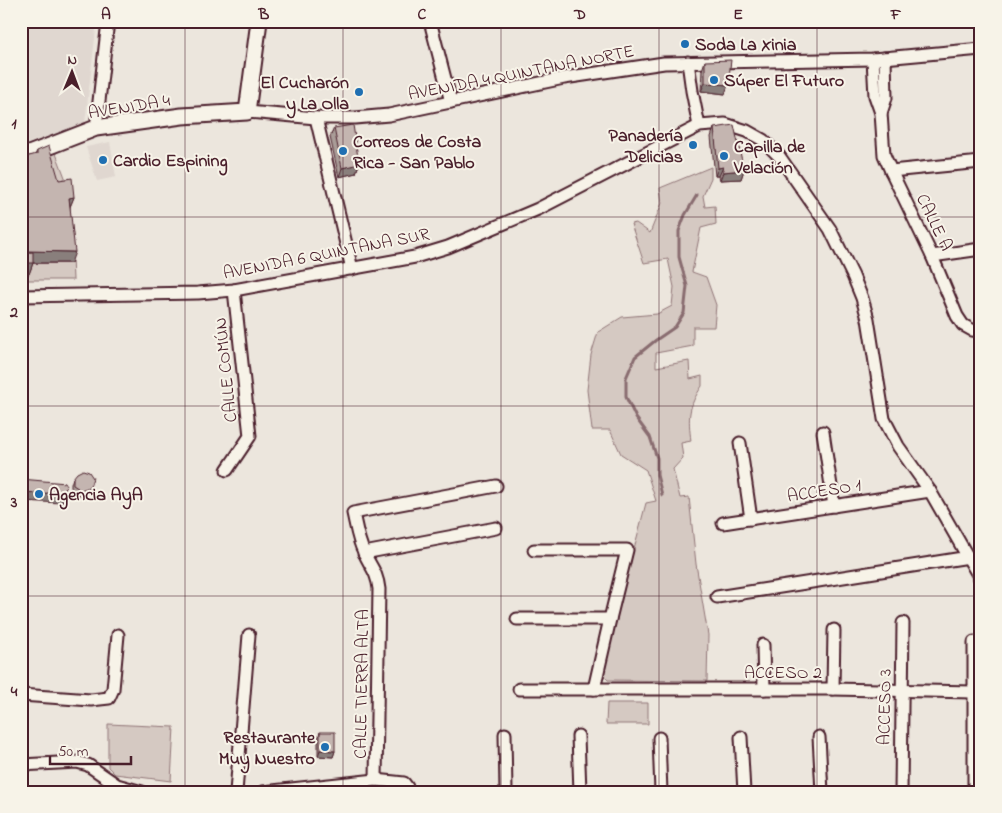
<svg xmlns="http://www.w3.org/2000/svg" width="1002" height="813" viewBox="0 0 1002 813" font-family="'Indie Flower',sans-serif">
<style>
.built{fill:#e0d7d0}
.green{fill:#d5c9c2;stroke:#907476}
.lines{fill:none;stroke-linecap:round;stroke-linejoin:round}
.stream{stroke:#896c6f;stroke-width:3}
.street-casing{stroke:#4a1f2b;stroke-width:15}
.secondary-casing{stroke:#4a1f2b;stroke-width:19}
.street{stroke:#f7f3e8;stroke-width:11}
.secondary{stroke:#f7f3e8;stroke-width:15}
.wall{fill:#a99c97;stroke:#4a1f2b}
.shaded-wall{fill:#897f7b;stroke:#4a1f2b}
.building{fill:#c4b5b0;stroke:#4a1f2b}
.grid{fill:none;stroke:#4a1f2b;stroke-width:1;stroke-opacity:0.55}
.poi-dot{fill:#1f6fb2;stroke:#f7f3e8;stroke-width:2}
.labels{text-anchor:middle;stroke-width:4;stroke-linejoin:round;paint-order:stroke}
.poi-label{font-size:18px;font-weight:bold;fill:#4a1f2b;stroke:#f7f3e8;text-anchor:start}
.street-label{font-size:18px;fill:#4a1f2b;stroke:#f7f3e8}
.neatline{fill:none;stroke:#4a1f2b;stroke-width:2}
.grid-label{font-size:16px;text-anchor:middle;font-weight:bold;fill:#4a1f2b}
</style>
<rect width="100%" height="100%" fill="#ece6dd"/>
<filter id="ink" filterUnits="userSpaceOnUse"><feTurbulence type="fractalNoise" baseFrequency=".02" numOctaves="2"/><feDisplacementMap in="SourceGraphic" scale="10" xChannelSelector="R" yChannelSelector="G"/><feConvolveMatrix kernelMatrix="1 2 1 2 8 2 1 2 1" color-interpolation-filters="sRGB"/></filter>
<g filter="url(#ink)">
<g class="built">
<polygon points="21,21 97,21 85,123 21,146"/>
<polygon points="110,142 116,177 97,181 86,147"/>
</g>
<g class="green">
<polygon points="55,151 69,188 73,280 21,280 21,275 29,274 28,263 71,263 21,164"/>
<path d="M711,167V178L703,196L705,207L715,206L716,224L701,228L692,272L706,277L716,305L714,327H693V346L656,353V367L689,361L690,379L702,376V386C688,407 688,416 691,441L681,443L683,458L673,469L680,498L689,497L696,564L708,635L707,681L608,680L602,674V671L646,503L656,501L646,470L621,454L610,430H592L587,390L591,355L598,332L622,317L657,314L672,306L674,287L668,259L644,263L631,224L636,223L650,233L662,203L660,188Z"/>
<polygon points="607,703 648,703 648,724 606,724"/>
<polygon points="108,724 174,727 171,781 115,774 108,767"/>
</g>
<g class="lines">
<polyline class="stream" points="662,495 657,475 657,458 650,437 636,418 626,397 626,378 635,357 656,340 675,327 684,313 687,286 679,257 679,231 685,215 697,195"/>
<g class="street-casing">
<g id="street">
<polyline points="430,21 451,102"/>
<polyline points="873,59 875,96 881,113 884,155 891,171 932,256 957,316 963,325 972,330 981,331"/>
<polyline points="688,62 692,91 699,126"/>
<polyline points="247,112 316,118 355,118 389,115 564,78 664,63 873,59 981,49"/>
<polyline points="881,113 886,98 885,58"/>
<polyline points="316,118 352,269"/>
<polyline points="96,128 108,21"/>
<polyline points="891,171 981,162"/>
<polyline points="932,256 981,249"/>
<polyline points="21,296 198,293 234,290 415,257 448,247 538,209 699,126 725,124 747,131 763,140 779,156 830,229 853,276 862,298 868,319 884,419 898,446 930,491 981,580"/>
<polyline points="823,432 834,506"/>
<polyline points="740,443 751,519"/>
<polyline points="227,470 250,436 234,290"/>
<polyline points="723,523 930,491"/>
<polyline points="534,550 627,550 610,619"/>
<polyline points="364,553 496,528"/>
<polyline points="717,597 969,557"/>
<polyline points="517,619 610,619 594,689"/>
<polyline points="763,645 764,689"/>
<polyline points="519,689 833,689 973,692"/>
<polyline points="833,689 834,630"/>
<polyline points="21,695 91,700 109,698 113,689 118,635"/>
<polyline points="505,734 506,792"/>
<polyline points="578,736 580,792"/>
<polyline points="741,737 744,792"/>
<polyline points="819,737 822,792"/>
<polyline points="659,738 661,792"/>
<polyline points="21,765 77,762 88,765 117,785 142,792"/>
<path d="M376,780L379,589C377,571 370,567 364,552C358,541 356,526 353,513L496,486"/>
<polyline points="236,792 249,635"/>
<polyline points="263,792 376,780 404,783 407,787 408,792"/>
<polyline points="901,792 903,623"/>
<polyline points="974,792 974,642"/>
</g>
</g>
<g class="secondary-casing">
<polyline id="secondary" points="21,157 96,128 182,116 247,112 259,21"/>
</g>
<use href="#street" class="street"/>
<use href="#secondary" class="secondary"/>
</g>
<g class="wall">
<polygon points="705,61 725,94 701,91 702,70"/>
<polygon points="334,128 359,164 356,173 339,177 330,137"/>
<polygon points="714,128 744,170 741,179 720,180 719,176 715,176 711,137"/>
<polygon points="37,151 59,180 74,197 70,207 71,263 33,263 29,274 21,275 21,253 23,253 21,232 21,162 24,161 25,157 35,155"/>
<polygon points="73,478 88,493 79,496 71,491 71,484"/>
<polygon points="320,732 335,751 333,757 318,756 318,738"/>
</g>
<g class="shaded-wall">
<polygon points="705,83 728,85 725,94 701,91"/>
<polygon points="359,164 356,173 339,177 342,168"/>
<polygon points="723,167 719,176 715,176 718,168"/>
<polygon points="744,170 741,179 720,180 723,172"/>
<polygon points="74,197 69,209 69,198"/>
<polygon points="21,219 25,219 21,230"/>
<polygon points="27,251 75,252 71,263 33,263 29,274 21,275 21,263 23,263"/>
<polygon points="90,487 88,493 79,496 81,490"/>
<polygon points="21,492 65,494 62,503 21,501"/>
<polygon points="320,750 335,751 333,757 318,756"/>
</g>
<g class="building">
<polygon points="731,60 728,85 705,83 705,61"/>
<polygon points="353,125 359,164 342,168 334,128"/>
<polygon points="734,125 744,170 723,172 723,167 718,168 714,128"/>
<polygon points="49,146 59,180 72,178 74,197 69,198 75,252 27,251 25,219 21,219 21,162 27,160 25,157 37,154 37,151"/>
<polygon points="33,252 33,263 21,263 21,253"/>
<polygon points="83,470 89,472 93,478 90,487 81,490 73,485 73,478 77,473"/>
<polygon points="21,479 66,483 65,494 21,492"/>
<polygon points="320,732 335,732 335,751 320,750"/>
</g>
</g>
<path class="grid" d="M185,21V792M343,21V792M501,21V792M659,21V792M817,21V792M21,217H981M21,406H981M21,596H981"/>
<g class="poi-dot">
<circle cx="685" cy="44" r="5"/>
<circle cx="714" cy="80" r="5"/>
<circle cx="359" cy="92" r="5"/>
<circle cx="693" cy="145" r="5"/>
<circle cx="343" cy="151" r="5"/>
<circle cx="724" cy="156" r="5"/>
<circle cx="103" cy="160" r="5"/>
<circle cx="39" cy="494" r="5"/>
<circle cx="325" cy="747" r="5"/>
</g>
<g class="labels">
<g class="poi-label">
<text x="695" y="50">Soda La Xinia</text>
<text x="724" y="86">Súper El Futuro</text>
<text x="349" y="88" text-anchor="end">El Cucharón<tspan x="349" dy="21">y La Olla</tspan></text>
<text x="683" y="141" text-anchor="end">Panadería<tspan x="683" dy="21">Delicias</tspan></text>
<text x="353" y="147">Correos de Costa<tspan x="353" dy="21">Rica - San Pablo</tspan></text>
<text x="734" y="152">Capilla de<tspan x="734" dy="21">Velación</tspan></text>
<text x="113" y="166">Cardio Espining</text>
<text x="49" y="500">Agencia AyA</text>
<text x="315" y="743" text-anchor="end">Restaurante<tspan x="315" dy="21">Muy Nuestro</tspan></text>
</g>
<g class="street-label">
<text transform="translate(521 72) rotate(-11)" y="6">AVENIDA 4 QUINTANA NORTE</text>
<text transform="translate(129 106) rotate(-9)" y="6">AVENIDA 4</text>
<text transform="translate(935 222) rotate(64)" y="6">CALLE A</text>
<text transform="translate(326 253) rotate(-11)" y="6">AVENIDA 6 QUINTANA SUR</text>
<text transform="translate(225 370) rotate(-96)" y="6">CALLE COMÚN</text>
<text transform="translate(824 490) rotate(-9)" y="6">ACCESO 1</text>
<text x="783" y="678">ACCESO 2</text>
<text transform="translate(361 684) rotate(-89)" y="6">CALLE TIERRA ALTA</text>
<text transform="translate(884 707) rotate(-89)" y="6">ACCESO 3</text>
</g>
</g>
<rect width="1002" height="813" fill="none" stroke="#f7f3e8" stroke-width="55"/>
<g transform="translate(72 72) rotate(1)" stroke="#f7f3e8" stroke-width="4" paint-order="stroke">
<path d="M0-4L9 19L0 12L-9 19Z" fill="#4a1f2b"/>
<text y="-8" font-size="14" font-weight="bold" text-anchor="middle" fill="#4a1f2b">N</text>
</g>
<path d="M50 756v8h81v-8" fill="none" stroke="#4a1f2b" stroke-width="2.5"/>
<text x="58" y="756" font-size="15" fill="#4a1f2b" stroke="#f7f3e8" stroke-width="4" paint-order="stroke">50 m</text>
<rect x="28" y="28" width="946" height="758" class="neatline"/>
<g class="grid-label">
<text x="106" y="19">A</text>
<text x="264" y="19">B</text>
<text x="422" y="19">C</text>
<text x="580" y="19">D</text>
<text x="738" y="19">E</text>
<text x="896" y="19">F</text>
<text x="14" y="128">1</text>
<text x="14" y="317">2</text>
<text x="14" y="507">3</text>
<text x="14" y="696">4</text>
</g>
</svg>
